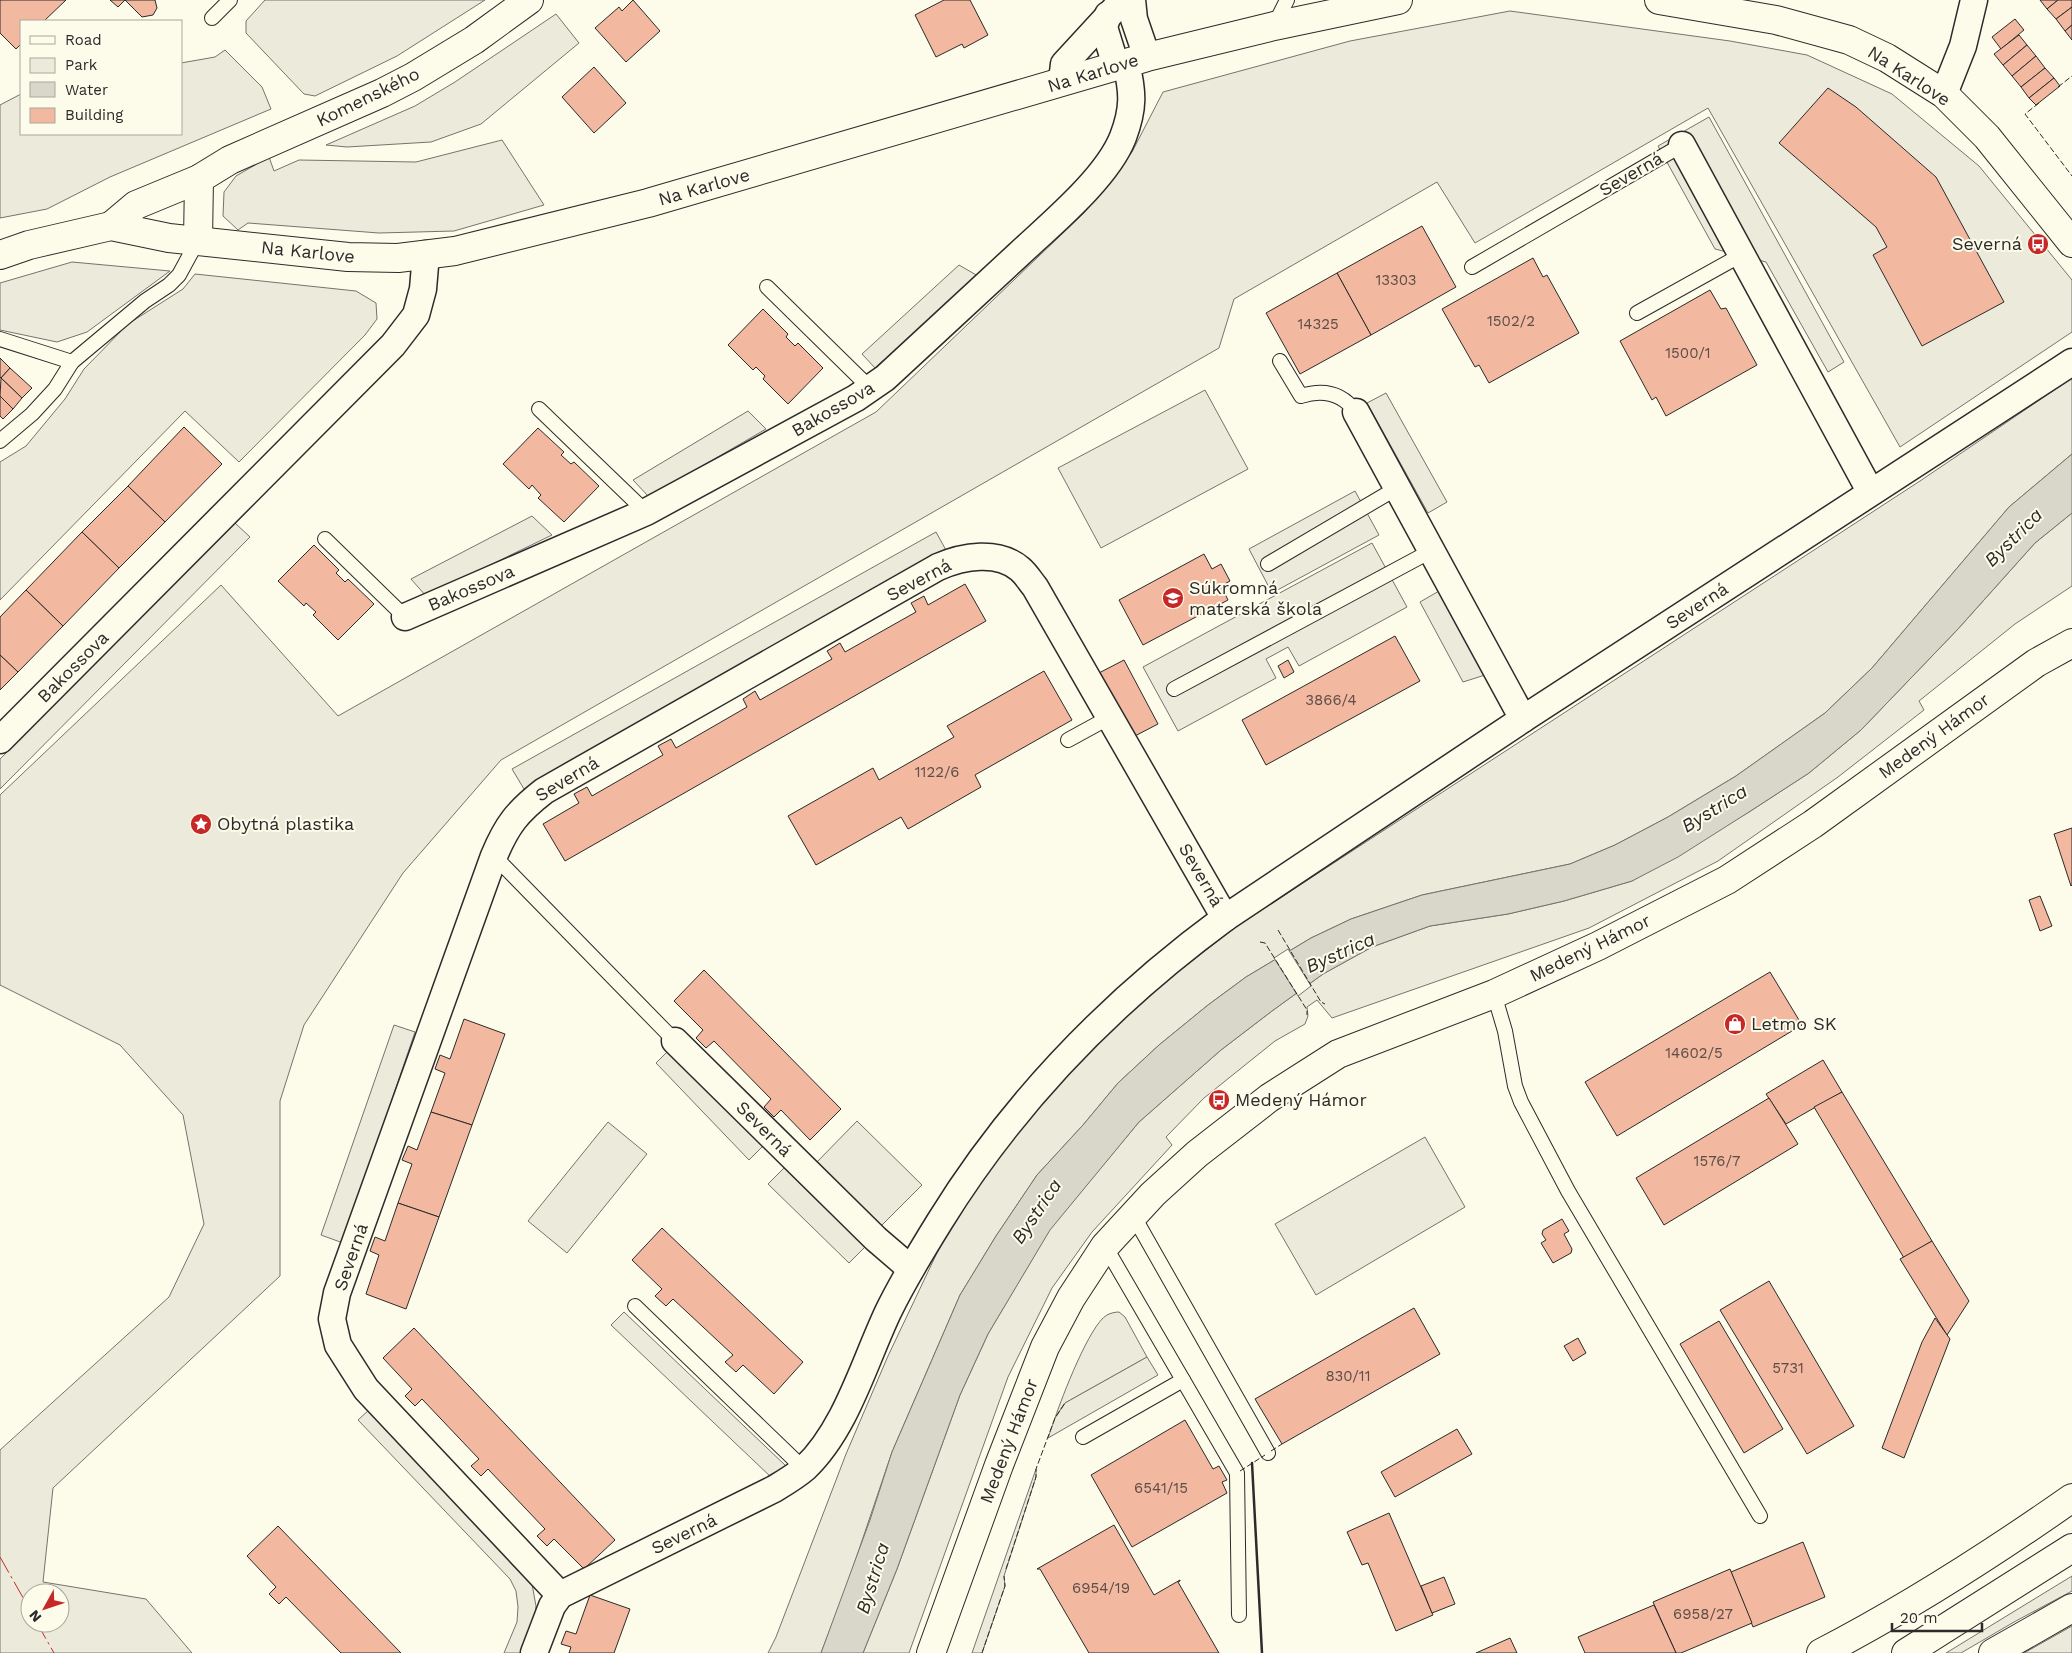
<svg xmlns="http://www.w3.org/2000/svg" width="2072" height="1653" viewBox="0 0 2072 1653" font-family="'Work Sans',sans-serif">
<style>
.green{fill:#ecebdb;stroke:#74746e;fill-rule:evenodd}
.parking{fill:#eceadb;stroke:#74746e}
.water{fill:#d8d7c9;stroke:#74746e}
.pier{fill:#fdfbea;stroke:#74746e}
.building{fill:#f2b8a0;stroke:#2b2b2b}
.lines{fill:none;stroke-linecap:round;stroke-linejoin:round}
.service-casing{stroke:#2b2b2b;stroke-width:16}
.minor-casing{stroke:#2b2b2b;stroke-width:29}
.tertiary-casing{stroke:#2b2b2b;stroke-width:30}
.motorway-casing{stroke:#2b2b2b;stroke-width:30}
.service{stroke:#fdfbea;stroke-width:14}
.minor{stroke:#fdfbea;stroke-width:26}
.tertiary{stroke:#fdfbea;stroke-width:28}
.motorway{stroke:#fdfbea;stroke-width:28}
.fence{stroke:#2b2b2b;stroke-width:1;stroke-dasharray:6 2.5;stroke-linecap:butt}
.wall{stroke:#2b2b2b;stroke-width:2.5}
.power{stroke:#c62828;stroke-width:1;stroke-dasharray:18 4 2.5 4;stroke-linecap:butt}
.labels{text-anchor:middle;stroke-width:4;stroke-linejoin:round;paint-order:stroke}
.number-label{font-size:15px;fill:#5d4e48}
.street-label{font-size:18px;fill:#2b2b2b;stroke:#fdfbea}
.poi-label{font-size:18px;fill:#2b2b2b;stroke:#fdfbea;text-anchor:start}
.water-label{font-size:19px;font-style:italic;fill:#2b2b2b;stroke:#fdfbea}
</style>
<rect width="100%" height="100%" fill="#fdfbea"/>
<g class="green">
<polygon points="265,0 485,0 397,56 315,96 304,94 246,33 246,21"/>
<path d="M1510,11L1730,41L1807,55L1892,94L1979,166L2072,280V332L1900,447L1708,108L1475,243L1437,182L1234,299L1219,348L501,760L403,873L304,1025L280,1101V1276L53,1488L43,1582L146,1599L192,1653H0V1450L169,1297L204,1224L183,1115L120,1045L0,985V795L221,585L338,716L876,412L1084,213L1132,152L1163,92L1350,41ZM30,1593H60V1623H30Z"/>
<polygon points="556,14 579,43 481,124 431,142 347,147 326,145 415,106 455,82"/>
<polygon points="225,50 262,87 271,109 110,177 47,209 0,218 0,105 21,94 21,134 181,134 181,63 215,57"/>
<polygon points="502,140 544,205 454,231 379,233 248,223 238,230 223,216 224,192 236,176 269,157 274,171 299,160 416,162"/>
<polygon points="72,262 170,271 87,332 57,342 0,330 0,283"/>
<polygon points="195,274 356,291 376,303 377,319 365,335 239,462 185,411 0,600 0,462 26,446 65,399 84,369 128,324 183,289"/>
<polygon points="2072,378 2072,454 2009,507 1872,668 1825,713 1736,776 1668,817 1615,845 1570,864 1422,895 1351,919 1311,938 1246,977 1208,1005 1159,1045 1118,1083 1083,1125 1037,1175 996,1236 960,1295 892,1452 846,1588 821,1653 768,1653 776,1637 846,1454 888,1356 954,1217 1029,1108 1115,1021 1237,926 1920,481"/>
<polygon points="1205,390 1248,469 1101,548 1058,468"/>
<polygon points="2072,513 2072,586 2015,624 1919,701 1924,710 1838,777 1718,861 1589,928 1332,1018 1317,1000 1307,1007 1308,1016 1305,1024 1275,1041 1204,1098 1166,1137 1172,1145 1092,1232 1052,1288 1008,1377 909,1653 863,1653 897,1569 960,1395 988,1334 1050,1229 1139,1122 1221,1050 1272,1011 1323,974 1372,947 1430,926 1508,914 1564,901 1632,881 1749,812 1809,773 1861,730 1958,629 2035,543"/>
<polygon points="608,1122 647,1154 567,1253 528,1221"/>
<path d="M1119,1312L1125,1317L1147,1357L1065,1403L1055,1418C1062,1397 1090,1324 1107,1315C1111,1313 1115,1312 1119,1312Z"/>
<polygon points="1036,1469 1036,1477 1004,1576 1005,1586 982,1653 972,1653"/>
<polygon points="2072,1576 2072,1591 2014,1622 1961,1653 1946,1653"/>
<polygon points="2072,1626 2072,1653 2024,1653"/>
</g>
<g class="parking">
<polygon points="1709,117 1844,362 1828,372 1766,262 1715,249 1658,146"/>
<polygon points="959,265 978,276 875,368 862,354"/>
<polygon points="1386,393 1447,502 1428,513 1367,403"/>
<polygon points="748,411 766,429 649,497 633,480"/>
<polygon points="1355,491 1379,535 1272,593 1249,549"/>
<polygon points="532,516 552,535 426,596 411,579"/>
<polygon points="235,523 250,537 0,789 0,759"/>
<polygon points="936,532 947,552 524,789 512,769"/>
<polygon points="1372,543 1407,607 1299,666 1288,647 1266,659 1276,678 1178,731 1143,667"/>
<polygon points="1439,591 1485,675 1463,682 1420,602"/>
<polygon points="394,1025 415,1032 343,1243 321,1235"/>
<polygon points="671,1048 765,1144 749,1160 656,1063"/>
<polygon points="857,1121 922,1185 881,1226 816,1163"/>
<polygon points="1425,1137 1465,1207 1316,1295 1275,1224"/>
<polygon points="784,1168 865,1247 849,1263 768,1184"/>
<polygon points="624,1312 786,1466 773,1479 611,1325"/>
<polygon points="1147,1357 1158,1375 1048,1438 1055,1418 1065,1403"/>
<polygon points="370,1409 532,1584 536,1606 534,1627 523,1653 504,1653 517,1622 518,1607 516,1591 510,1579 358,1420"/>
</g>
<polygon class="water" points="2072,454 2072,513 2035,543 1958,629 1861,730 1809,773 1749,812 1678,857 1632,881 1564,901 1508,914 1430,926 1372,947 1323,974 1272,1011 1221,1050 1139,1122 1050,1230 988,1334 960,1395 897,1569 863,1653 821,1653 870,1520 892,1452 960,1295 996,1236 1037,1175 1083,1125 1118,1083 1159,1045 1208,1005 1246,977 1311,938 1351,919 1422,895 1570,864 1615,845 1668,817 1736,776 1825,713 1872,668 2009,507"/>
<polygon class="pier" points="1288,949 1311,986 1298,996 1274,958"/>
<g class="building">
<polygon points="0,0 66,0 44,21 21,21 21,44 16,49 0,33"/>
<polygon points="110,0 155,0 157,8 153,15 142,17 125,0 118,7"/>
<polygon points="633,0 660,31 626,62 595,28 619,7 622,11"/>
<polygon points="944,0 970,0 988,35 964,48 962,44 936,57 915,15"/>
<polygon points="2040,0 2058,0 2047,9"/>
<polygon points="2058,0 2072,0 2072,7 2056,19 2047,9"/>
<polygon points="2072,7 2072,25 2065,31 2056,19"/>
<polygon points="2015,19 2024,30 2001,49 1992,37"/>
<polygon points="2072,25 2072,40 2065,31"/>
<polygon points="2019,35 2027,45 2003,65 1994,54"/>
<polygon points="2027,45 2036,56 2012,76 2003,65"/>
<polygon points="2036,56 2045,68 2021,87 2012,76"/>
<polygon points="594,67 626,103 594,133 562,97"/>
<polygon points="2045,68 2054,78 2029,98 2021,87"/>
<polygon points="2054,78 2060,86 2036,105 2029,98"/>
<polygon points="1828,88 1856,107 1936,177 2004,302 1922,346 1873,255 1887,247 1876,227 1779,143"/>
<polygon points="1422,226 1456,287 1371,335 1337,273"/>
<polygon points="1533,258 1543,277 1547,275 1579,333 1489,383 1479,365 1475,367 1442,309"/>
<polygon points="1337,273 1371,335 1300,374 1266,313"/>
<polygon points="1710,290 1721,309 1726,308 1757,365 1666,416 1656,397 1652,400 1620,341"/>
<polygon points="763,309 788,334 786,337 795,346 798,343 823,368 788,404 763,379 765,376 756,367 753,370 728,345"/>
<polygon points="0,358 10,368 1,378 0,377"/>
<polygon points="10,368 32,388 22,398 1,378"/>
<polygon points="1,378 22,398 13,409 0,396"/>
<polygon points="0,396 13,409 3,419 0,416"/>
<polygon points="184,427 222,464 165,522 128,486"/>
<polygon points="538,428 564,452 561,455 571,464 574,462 599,486 564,522 538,498 541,495 532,485 529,489 503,464"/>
<polygon points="128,486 165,522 119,568 82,532"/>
<polygon points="82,532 119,568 63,626 26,590"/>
<polygon points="314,545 339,570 336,573 345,582 348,579 374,604 338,640 313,615 316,612 306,603 304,606 278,581"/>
<polygon points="1204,554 1212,569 1221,564 1230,581 1221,586 1228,600 1143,645 1119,600"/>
<polygon points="965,584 986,621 565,861 543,824 579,803 574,794 587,787 592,796 663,755 658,746 671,739 676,748 747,707 743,699 755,691 760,700 832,659 827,651 840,643 845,652 916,612 911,603 924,596 928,605"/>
<polygon points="26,590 63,626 18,672 0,655 0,617"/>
<polygon points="1395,636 1420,681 1266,765 1242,720"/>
<polygon points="0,655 18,672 0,690"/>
<polygon points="1124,660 1158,724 1131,738 1097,674"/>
<polygon points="1288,660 1294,672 1284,678 1278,666"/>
<polygon points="1044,671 1072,720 975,775 981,787 908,829 901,817 816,865 788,816 873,768 879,780 954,737 947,726"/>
<polygon points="2072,828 2072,885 2071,886 2054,834"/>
<polygon points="2040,896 2052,926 2040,931 2029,900"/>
<polygon points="704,970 841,1109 810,1140 781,1110 774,1117 764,1107 771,1099 714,1041 706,1048 696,1038 703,1030 674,1001"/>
<polygon points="1770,972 1802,1025 1617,1136 1585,1082"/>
<polygon points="464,1019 505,1034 472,1125 431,1112 445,1073 435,1069 440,1055 450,1059"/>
<polygon points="1823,1060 1842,1092 1786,1124 1766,1094"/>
<polygon points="1842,1092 1932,1241 1904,1258 1814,1107"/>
<polygon points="1769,1098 1798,1144 1664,1225 1636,1178"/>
<polygon points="431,1112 472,1125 439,1217 398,1203 412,1164 402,1160 408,1146 417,1150"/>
<polygon points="398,1203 439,1217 406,1309 366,1294 379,1255 370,1251 375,1237 385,1241"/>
<polygon points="1562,1219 1569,1231 1564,1234 1572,1249 1571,1253 1553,1263 1541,1243 1546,1240 1542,1234 1543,1230"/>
<polygon points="662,1228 803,1362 774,1394 743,1365 736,1372 725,1362 733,1355 673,1299 666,1306 655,1296 662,1289 632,1260"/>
<polygon points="1932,1241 1969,1301 1947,1335 1900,1259"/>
<polygon points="1769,1281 1854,1426 1807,1454 1720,1310"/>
<polygon points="1414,1308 1440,1354 1282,1444 1255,1399"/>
<polygon points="1935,1318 1950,1339 1904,1458 1882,1448 1922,1342"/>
<polygon points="1719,1321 1783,1429 1744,1453 1680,1344"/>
<polygon points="414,1328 615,1540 584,1569 554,1539 547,1546 537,1536 545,1529 488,1469 481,1476 471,1466 479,1459 422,1399 415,1406 405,1396 412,1389 383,1358"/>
<polygon points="1578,1338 1586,1353 1573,1361 1564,1346"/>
<polygon points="1185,1420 1213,1469 1219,1466 1227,1480 1222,1482 1227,1493 1132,1547 1091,1475"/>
<polygon points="1457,1429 1472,1454 1395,1497 1381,1472"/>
<polygon points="1389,1513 1433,1615 1396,1631 1368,1563 1362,1565 1347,1532"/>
<polygon points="1114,1525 1154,1595 1180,1580 1180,1581 1178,1582 1219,1653 1089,1653 1040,1569 1037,1569"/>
<polygon points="278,1526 401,1653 341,1653 286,1597 279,1604 269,1594 276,1587 247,1556"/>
<polygon points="1803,1542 1825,1597 1753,1627 1731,1572"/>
<polygon points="1730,1569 1752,1623 1681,1653 1676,1653 1653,1602"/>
<polygon points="1444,1577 1455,1604 1432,1613 1421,1586"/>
<polygon points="590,1595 630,1609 614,1653 569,1653 571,1647 561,1644 566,1631 576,1634"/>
<polygon points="1654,1605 1676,1653 1585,1653 1578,1637"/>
<polygon points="1510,1638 1517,1653 1476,1653"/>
</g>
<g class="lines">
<g class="service-casing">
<g id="service">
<polyline points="212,18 230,0"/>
<polyline points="1274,26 1287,0"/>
<polyline points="1472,267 1682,145"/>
<polyline points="767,287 871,389"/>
<polyline points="1637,313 1743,254"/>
<polyline points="0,339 72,362"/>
<path d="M1280,361L1301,396C1323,389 1342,393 1356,412"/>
<polyline points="539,409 646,512"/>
<polyline points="0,441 32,414 55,389 72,362 145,301 169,285 179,275 198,240"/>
<polyline points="325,539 405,617"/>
<polyline points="1268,564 1397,488"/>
<polyline points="1174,689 1431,551"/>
<polyline points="1068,740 1110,717"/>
<polyline points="494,856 675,1041"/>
<polyline points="1494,994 1505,1031 1515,1086 1521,1102 1568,1191 1760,1516"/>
<polyline points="1133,1215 1268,1453"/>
<polyline points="635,1306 804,1469"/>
<polyline points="1183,1380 1237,1473 1239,1615"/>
<polyline points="1083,1437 1183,1380 1105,1246"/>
</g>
</g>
<g class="minor-casing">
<g id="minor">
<polyline points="1132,0 1134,19 1147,57"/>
<polyline points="1108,15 1104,27 1116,66"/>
<polyline points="1062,81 1064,64 1123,0"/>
<polyline points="1944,94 1963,46 1974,0"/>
<polyline points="1682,145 1870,491"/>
<polyline points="1356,412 1523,719"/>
<path d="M405,617L646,512L856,398L885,378C929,337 974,296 1018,255C1051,224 1107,178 1123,137C1134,108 1133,92 1126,63"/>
<polyline points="0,740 393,345 416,315 423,289 426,254"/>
<polyline points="675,1041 876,1239 911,1269"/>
<path d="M560,1595L366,1389L338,1345L332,1319L337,1293L494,856C507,825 517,812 544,791L938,567C963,556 998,550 1020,569C1026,574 1030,581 1035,587L1225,918"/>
<path d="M534,1653L552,1606L560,1595L774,1489C784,1483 796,1476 805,1468C846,1429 864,1363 888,1312C903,1281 922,1250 940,1221C1014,1101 1112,1001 1225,918L1523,719L2072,362"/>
</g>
</g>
<g class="tertiary-casing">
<g id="tertiary">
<polyline points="1659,0 1776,20 1849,40 1887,58 1944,94 1987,137 2072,243"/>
<polyline points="111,226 136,205 199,179 230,160 382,93 413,77 474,40 529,0"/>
<polyline points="198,240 199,179"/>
<polyline points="0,255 29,245 111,226 169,238 348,257 398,258 455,251 648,203 1147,57 1274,26 1398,0"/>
<polyline points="931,1653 999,1465 1045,1347 1071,1298 1105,1246 1153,1194 1197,1154 1269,1098 1338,1054 1494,994 1598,946 1727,880 1813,824 2036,663 2072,643"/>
<polyline points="1993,1653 2072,1608"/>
</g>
</g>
<g class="motorway-casing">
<g id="motorway">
<path d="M1821,1653C1908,1608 1992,1554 2072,1498"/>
<polyline points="1906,1653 2072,1548"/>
</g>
</g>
<use href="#service" class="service"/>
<use href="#minor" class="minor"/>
<use href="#tertiary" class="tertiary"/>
<use href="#motorway" class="motorway"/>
<g class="fence">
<polyline points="2058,87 2072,76"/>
<polyline points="2039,103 2025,114 2072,176"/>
<polyline points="1278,930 1321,1002 1325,1004"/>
<polyline points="1260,942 1265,943 1307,1010 1307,1015"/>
<polyline points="1271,1451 1282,1444"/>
<polyline points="1240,1471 1265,1455"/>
<polyline points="1006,1569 1036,1477 1036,1469 1055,1418 1065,1403"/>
<polyline points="982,1653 1005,1586 1004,1576"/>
</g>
<polyline class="wall" points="1252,1463 1262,1653"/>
<g class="power">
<polyline points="0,1557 30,1610"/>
<polyline points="37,1623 54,1653"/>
</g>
</g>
<defs>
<g id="bus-disc" transform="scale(1.125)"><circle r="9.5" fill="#c62828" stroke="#fdfbea"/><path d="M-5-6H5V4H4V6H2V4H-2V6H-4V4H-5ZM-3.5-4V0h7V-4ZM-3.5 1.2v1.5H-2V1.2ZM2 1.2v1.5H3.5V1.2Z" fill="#fff"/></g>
<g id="school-disc" transform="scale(1.125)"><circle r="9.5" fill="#c62828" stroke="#fdfbea"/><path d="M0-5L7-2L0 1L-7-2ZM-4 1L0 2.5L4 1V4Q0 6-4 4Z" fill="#fff"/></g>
<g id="sight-disc" transform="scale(1.125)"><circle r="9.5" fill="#c62828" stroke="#fdfbea"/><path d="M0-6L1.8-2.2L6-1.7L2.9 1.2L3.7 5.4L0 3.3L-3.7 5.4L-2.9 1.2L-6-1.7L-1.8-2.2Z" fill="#fff"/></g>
<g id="shop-disc" transform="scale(1.125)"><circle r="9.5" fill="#c62828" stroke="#fdfbea"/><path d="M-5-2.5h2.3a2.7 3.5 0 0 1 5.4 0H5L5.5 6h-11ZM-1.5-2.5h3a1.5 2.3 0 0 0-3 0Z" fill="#fff"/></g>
</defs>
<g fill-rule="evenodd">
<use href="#bus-disc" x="2038" y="244"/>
<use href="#school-disc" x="1173" y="598"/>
<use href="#sight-disc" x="201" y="824"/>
<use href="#shop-disc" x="1735" y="1024"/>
<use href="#bus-disc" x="1219" y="1100"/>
</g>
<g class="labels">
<g class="number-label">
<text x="1396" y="285">13303</text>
<text x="1511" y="326">1502/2</text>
<text x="1318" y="329">14325</text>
<text x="1688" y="358">1500/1</text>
<text x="1331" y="705">3866/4</text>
<text x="937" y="777">1122/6</text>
<text x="1694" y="1058">14602/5</text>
<text x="1717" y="1166">1576/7</text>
<text x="1788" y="1373">5731</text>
<text x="1348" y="1381">830/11</text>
<text x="1161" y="1493">6541/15</text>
<text x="1101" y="1593">6954/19</text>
<text x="1703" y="1619">6958/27</text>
</g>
<g class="street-label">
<text transform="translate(1093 73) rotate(-17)" y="6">Na Karlove</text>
<text transform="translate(1909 76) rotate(33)" y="6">Na Karlove</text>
<text transform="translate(368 97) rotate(-26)" y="6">Komenského</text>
<text transform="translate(1631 174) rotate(-30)" y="6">Severná</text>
<text transform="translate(704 187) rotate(-16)" y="6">Na Karlove</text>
<text transform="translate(308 252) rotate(6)" y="6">Na Karlove</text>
<text transform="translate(833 409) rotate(-30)" y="6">Bakossova</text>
<text transform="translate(919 580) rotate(-28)" y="6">Severná</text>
<text transform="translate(471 588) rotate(-23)" y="6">Bakossova</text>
<text transform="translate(1697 606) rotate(-33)" y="6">Severná</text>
<text transform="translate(73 667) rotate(-45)" y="6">Bakossova</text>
<text transform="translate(1934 736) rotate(-36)" y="6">Medený Hámor</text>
<text transform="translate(567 779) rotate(-31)" y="6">Severná</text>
<text transform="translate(1201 875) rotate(60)" y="6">Severná</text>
<text transform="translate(1590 948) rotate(-26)" y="6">Medený Hámor</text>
<text transform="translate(764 1129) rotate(45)" y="6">Severná</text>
<text transform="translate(351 1257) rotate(-71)" y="6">Severná</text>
<text transform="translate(1009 1441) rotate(-69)" y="6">Medený Hámor</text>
<text transform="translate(684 1534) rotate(-26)" y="6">Severná</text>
</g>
<g class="poi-label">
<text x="2022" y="250" text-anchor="end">Severná</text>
<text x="1189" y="594">Súkromná<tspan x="1189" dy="21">materská škola</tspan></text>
<text x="217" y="830">Obytná plastika</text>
<text x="1751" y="1030">Letmo SK</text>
<text x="1235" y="1106">Medený Hámor</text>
</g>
<g class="water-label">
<text transform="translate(2013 537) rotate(-45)" y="7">Bystrica</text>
<text transform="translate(1714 808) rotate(-32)" y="7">Bystrica</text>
<text transform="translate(1340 952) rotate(-24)" y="7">Bystrica</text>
<text transform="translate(1036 1211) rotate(-56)" y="7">Bystrica</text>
<text transform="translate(872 1578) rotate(-73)" y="7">Bystrica</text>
</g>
</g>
<rect x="20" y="20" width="162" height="115" fill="#fdfbea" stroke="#a9a89e"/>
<rect x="30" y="36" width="25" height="8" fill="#fdfbea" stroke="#a9a89e"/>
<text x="65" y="45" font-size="15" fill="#2b2b2b">Road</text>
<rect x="30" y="58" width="25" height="15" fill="#ecebdb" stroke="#a9a89e"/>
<text x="65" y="70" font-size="15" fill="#2b2b2b">Park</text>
<rect x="30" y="82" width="25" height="15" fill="#d8d7c9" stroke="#a9a89e"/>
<text x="65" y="95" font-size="15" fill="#2b2b2b">Water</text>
<rect x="30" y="108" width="25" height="15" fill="#f2b8a0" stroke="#a9a89e"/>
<text x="65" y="120" font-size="15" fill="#2b2b2b">Building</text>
<g transform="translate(45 1608) rotate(230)"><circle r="24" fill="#fdfbea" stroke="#a9a89e"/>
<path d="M0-4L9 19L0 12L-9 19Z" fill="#c62828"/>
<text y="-8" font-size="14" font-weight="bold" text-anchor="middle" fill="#2b2b2b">N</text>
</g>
<path d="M1892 1623v8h90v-8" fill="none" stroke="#2b2b2b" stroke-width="2.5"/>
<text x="1900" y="1623" font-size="15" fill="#2b2b2b" stroke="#fdfbea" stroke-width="4" paint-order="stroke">20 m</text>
</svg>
